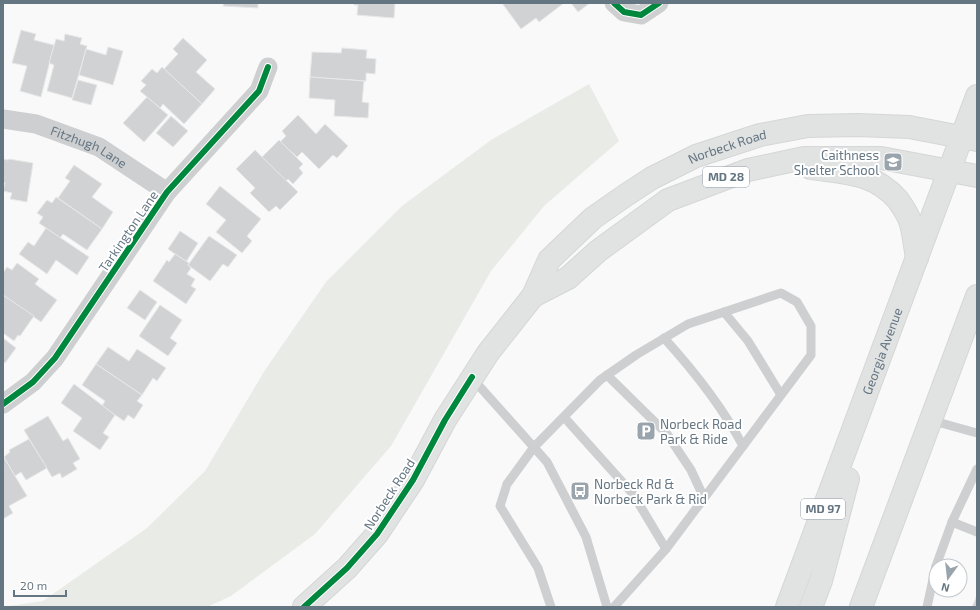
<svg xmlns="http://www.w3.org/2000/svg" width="980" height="610" viewBox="0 0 980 610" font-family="'Exo 2',sans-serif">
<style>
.green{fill:#e8ebe6}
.building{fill:#d0d2d3;stroke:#e8e8e8}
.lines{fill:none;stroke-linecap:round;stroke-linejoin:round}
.primary-casing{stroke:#d5d6d7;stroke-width:24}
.lane{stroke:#cecfd0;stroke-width:9}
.street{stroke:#cecfd0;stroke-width:19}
.primary{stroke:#e1e2e2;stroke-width:22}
.cycleway-casing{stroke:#fff;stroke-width:8}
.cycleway{stroke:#00873e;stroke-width:6}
.labels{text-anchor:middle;stroke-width:4;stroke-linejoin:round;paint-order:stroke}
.shield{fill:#fff;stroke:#939fa8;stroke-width:1}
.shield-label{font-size:12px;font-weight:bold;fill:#657683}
.street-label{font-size:13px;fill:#657683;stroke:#fff}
.poi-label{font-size:13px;fill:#657683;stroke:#fff;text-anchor:start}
</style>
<rect width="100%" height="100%" fill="#f9f9f9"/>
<polygon class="green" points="589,84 619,141 544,206 491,271 391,446 315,534 231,596 207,607 3,607 43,601 147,528 205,471 265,370 326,282 402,206 491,140"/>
<g class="building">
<polygon points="224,3 258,3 258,8 223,6"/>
<polygon points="354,3 395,3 394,18 357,15 358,5 354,5"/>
<polygon points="502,3 564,3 539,22 536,18 521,29"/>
<polygon points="571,3 590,3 578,12"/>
<polygon points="21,30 36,34 34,40 54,45 41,97 20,91 27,66 12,63"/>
<polygon points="65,34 82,38 80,44 87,46 72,98 47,91 54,65 49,63 56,39 64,41"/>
<polygon points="183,38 207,60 196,72 215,89 202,104 164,69 178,54 173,49"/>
<polygon points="108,47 123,51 113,85 79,75 86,49 106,55"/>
<polygon points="342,48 367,50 366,58 376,59 375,74 366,73 366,81 310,77 312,52 341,53"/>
<polygon points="162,67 202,104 184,124 163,104 160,108 140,91 146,85 141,81 152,69 157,73"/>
<polygon points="310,77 364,81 362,102 369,103 368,118 334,116 335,100 309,98"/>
<polygon points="78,80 97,85 91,105 72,100"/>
<polygon points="147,97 168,115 144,142 123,123"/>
<polygon points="298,115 316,134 325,124 348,146 337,158 333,155 319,169 302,152 297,157 280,142 286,136 282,131"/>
<polygon points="171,116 188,131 173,147 156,133"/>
<polygon points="279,140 303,164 299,168 303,173 293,184 288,179 286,181 262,157"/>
<polygon points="255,150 298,192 280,210 276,206 269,212 250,193 255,188 236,169"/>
<polygon points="3,159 8,160 9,159 33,163 27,202 10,199 12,193 3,191 5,183 3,182"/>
<polygon points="74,165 102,184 92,197 113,212 102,229 58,198 70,181 65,178"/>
<polygon points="220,186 261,219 247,236 252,241 242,253 216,232 226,220 206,204"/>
<polygon points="56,197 102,229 87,250 63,234 60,238 39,223 43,217 37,213 47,200 52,203"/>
<polygon points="46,228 89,257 77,275 56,260 47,274 19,254 28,242 34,246"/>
<polygon points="180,231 198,243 186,262 168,249"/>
<polygon points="209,236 237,255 228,267 223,264 210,281 188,265"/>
<polygon points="175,254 189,263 188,265 191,268 187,274 195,279 191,286 196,289 186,304 153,281 167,260 169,262"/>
<polygon points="17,263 39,279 35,284 57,300 41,322 3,295 3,273 7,267 12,270"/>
<polygon points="140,290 157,302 145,320 127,308"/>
<polygon points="3,295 34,316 20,336 18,335 14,341 3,333"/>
<polygon points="160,305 182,320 170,338 177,343 168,356 139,336"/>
<polygon points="3,338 16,348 5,363 3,362"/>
<polygon points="108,347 129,361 137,349 166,368 157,381 153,378 142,395 96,364"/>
<polygon points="96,364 142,395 137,401 143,405 134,419 128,415 124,421 102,406 105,401 82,385"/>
<polygon points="74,384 115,415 103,433 109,437 100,450 73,431 82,418 61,403"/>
<polygon points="48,416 63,441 68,438 80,459 73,463 77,469 62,478 60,473 52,477 24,430"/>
<polygon points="29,439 47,468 26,480 21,472 15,476 4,457 10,452 9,450"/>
<polygon points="3,456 27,496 9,506 13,513 3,519"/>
<polygon points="977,595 977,607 972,607"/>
</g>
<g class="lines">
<g class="primary-casing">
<g id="primary">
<path d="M811,168C845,173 874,172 898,200C903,207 909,216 911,224C914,235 915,247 917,258"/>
<polyline points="533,296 568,278 598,251 668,200 748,170 804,158 881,158 977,176"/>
<path id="s2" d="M304,607L347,568L377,534L413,480L445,420L488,353L533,296L549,260L593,218L626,195L652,178L696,156L760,135L808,126L858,125L909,127L977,140"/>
<path id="s3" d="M787,607L977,96"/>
<polyline points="811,607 821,581 848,479"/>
<polyline points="861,607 977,296"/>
</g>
</g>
<g class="lane">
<polyline points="724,312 748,341 781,395"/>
<path d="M664,338C694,371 722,406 743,446"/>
<polyline points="607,375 667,434 691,470 704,498"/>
<polyline points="472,378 547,462 586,537 607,607"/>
<polyline points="564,417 633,494 666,549"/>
<polyline points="930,420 977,433"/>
<polyline points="952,522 977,532"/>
<polyline points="936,566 952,522 977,469"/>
<polyline points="551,607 538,568 500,506 507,484 534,447 600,380 636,355 688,324 781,293 797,302 811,326 811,355 666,549 614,607"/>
<polyline points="927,607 936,566"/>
</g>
<g class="street">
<polyline points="614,3 624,12 641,15 659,3"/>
<path id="s1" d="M3,119L36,124L99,147L167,192"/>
<polyline points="3,404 33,382 55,358 167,192 259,91 268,67"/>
</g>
<use href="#primary" class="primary"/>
<g class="cycleway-casing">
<g id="cycleway">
<polyline points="614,3 624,12 641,15 659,3"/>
<polyline points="3,404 33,382 55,358 167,192 259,91 268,67"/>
<polyline points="304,607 347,568 377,534 413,480 445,420 472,377"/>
</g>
</g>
<use href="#cycleway" class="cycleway"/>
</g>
<defs>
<g id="school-square" transform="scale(1)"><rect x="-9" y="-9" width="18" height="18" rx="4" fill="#99a4ac" stroke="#fff"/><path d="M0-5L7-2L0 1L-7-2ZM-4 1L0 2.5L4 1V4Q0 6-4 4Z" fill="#fff"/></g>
<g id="parking-square" transform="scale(1)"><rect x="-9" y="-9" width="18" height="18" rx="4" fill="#99a4ac" stroke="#fff"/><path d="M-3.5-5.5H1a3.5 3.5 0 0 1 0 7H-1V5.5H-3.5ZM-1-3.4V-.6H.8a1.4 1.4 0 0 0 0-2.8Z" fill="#fff"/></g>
<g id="bus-square" transform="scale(1)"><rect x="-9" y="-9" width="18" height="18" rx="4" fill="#99a4ac" stroke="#fff"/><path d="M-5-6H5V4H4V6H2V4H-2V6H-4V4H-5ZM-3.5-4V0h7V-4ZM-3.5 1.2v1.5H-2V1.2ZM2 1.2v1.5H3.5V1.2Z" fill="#fff"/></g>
</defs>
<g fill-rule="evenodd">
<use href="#school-square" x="893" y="162"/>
<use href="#parking-square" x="646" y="431"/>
<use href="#bus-square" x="580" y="491"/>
</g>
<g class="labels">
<g class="shield">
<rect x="703" y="167" width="46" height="20" rx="3"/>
<rect x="801" y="499" width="44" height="20" rx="3"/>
</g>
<g class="shield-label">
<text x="726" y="181">MD 28</text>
<text x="823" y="513">MD 97</text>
</g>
<g class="street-label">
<text dy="5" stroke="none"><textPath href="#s1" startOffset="91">Fitzhugh Lane</textPath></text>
<text dy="5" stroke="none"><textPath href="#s2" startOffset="642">Norbeck Road</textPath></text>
<text transform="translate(128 231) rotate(-56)" y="5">Tarkington Lane</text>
<text dy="5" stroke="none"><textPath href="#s3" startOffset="273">Georgia Avenue</textPath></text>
<text transform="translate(389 494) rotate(-57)" y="5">Norbeck Road</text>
</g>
<g class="poi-label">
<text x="879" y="160" text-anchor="end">Caithness<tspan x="879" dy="15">Shelter School</tspan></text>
<text x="660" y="429">Norbeck Road<tspan x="660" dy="15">Park &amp; Ride</tspan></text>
<text x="594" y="489">Norbeck Rd &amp;<tspan x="594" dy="15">Norbeck Park &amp; Rid</tspan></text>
</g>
</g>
<rect width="980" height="610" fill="none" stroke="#657683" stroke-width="8"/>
<g transform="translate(948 578) rotate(195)"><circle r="19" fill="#ffffff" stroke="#c1c8cd"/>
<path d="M0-3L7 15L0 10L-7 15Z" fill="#99a4ac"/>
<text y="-6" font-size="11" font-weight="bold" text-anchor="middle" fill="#657683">N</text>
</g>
<path d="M14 590v6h52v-6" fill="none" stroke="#657683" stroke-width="2"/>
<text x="20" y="590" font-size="12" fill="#657683" stroke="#ffffff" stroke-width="3" paint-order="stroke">20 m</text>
</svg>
